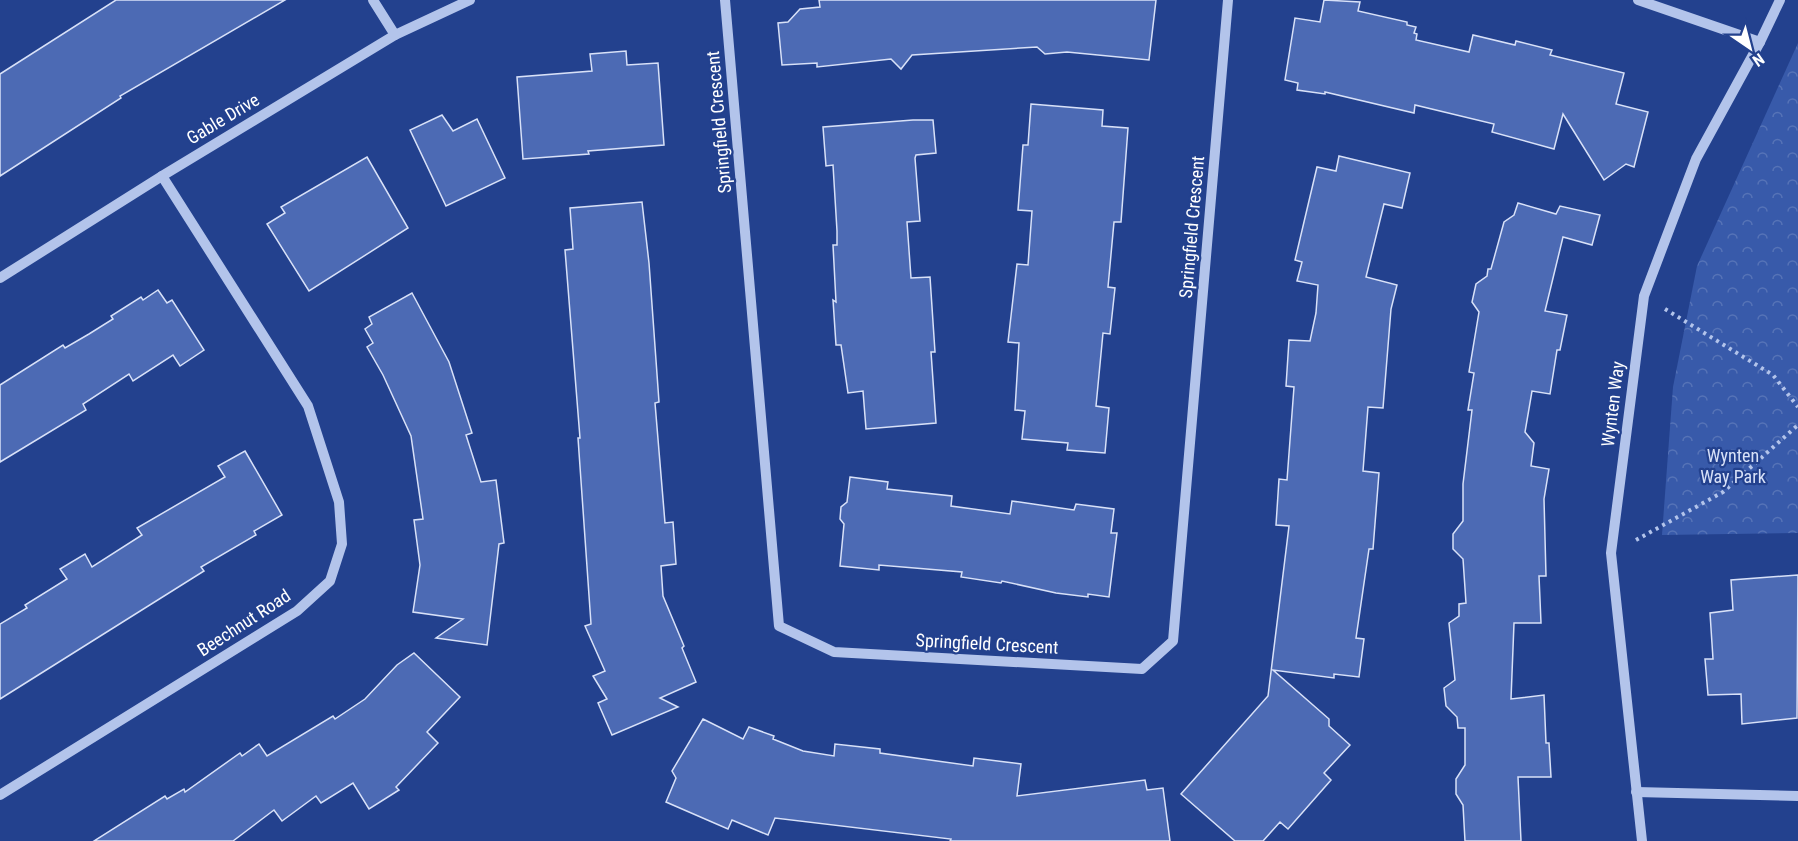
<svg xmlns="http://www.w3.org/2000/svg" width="1798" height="841" viewBox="0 0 1798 841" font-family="'Roboto Condensed',sans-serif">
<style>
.park{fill:url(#park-crowns)}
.building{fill:#4c6ab4;stroke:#d8e1f8;stroke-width:1.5}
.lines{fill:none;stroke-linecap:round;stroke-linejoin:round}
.path{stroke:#b3c4eb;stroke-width:4;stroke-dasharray:3 4.5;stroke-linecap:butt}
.minor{stroke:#b3c4eb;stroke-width:10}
.labels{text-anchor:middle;stroke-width:4.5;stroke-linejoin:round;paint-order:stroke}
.street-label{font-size:18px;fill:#fff;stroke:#23418e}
.park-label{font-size:18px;fill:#d8e1f8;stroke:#23418e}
</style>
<defs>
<pattern id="park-crowns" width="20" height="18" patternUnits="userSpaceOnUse" patternTransform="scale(1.5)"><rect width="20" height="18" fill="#385aaa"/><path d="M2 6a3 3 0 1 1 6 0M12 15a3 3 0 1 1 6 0" fill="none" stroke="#5673b7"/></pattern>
</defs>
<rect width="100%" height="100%" fill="#23418e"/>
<polygon class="park" points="1798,43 1798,533 1662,535 1673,387 1697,266"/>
<g class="building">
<polygon points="116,0 285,0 120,96 121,98 0,176 0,74"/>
<polygon points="819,0 1156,0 1149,60 1067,52 1045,54 1037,47 912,55 901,69 891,59 817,67 817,63 782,65 778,23 788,22 800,9 820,7"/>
<polygon points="1324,0 1360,2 1358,11 1407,22 1407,25 1416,27 1414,33 1417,34 1416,40 1469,52 1473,35 1515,45 1516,41 1552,50 1550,55 1624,73 1616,104 1648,112 1634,167 1626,164 1604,180 1563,114 1554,149 1492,132 1494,124 1415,105 1414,113 1325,92 1325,94 1297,90 1298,83 1285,80 1295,18 1320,22"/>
<polygon points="626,51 627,65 658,63 664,145 588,151 589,154 523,159 517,77 592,71 590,54"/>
<polygon points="1031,104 1103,110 1102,126 1128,128 1121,222 1114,222 1108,287 1115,288 1110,334 1103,333 1096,406 1109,408 1105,453 1067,450 1068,443 1022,439 1025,411 1015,410 1019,343 1008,342 1017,264 1028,265 1032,211 1018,210 1023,145 1028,145"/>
<polygon points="442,115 453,131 477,119 505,178 446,206 410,130"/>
<polygon points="913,120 933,120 936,153 916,155 915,158 920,221 907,222 911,278 930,277 935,352 931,352 936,423 866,429 863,391 848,393 841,345 836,345 833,300 836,302 833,245 837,245 837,231 833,165 826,166 823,127"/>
<polygon points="1339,156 1410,173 1402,208 1384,204 1366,277 1397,285 1391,309 1383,408 1368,407 1363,471 1379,473 1373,549 1369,549 1356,638 1364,639 1359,677 1334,674 1334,678 1273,670 1329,719 1329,726 1350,745 1324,773 1331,780 1288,829 1280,822 1263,841 1235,841 1181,794 1268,696 1289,526 1276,525 1279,479 1287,480 1294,387 1286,386 1289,340 1310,341 1316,313 1318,285 1297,281 1302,262 1295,260 1317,167 1336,171"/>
<polygon points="367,157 408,228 309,291 267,224 285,213 281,207"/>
<polygon points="642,202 649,263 659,402 655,403 665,523 673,522 676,564 661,566 663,596 684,646 682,648 696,682 660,698 678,707 612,735 598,703 607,699 593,676 605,671 585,626 591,624 578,438 580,438 565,250 573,249 570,208"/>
<polygon points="1518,203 1556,214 1560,206 1600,215 1592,245 1563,237 1545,311 1567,315 1560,350 1557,350 1550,394 1532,391 1525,432 1534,443 1531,466 1549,469 1544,499 1546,576 1539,576 1541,623 1514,623 1511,699 1544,695 1546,743 1549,743 1551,777 1518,777 1521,841 1465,841 1463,805 1456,794 1456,779 1465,765 1465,728 1458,728 1457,717 1446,706 1444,688 1455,680 1449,623 1459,616 1459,604 1466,603 1463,559 1453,549 1453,534 1463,521 1463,484 1472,410 1468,410 1474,373 1469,372 1479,312 1472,302 1476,284 1487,276 1488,269 1491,269 1504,222 1514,215"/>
<polygon points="158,290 167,303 172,300 204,350 180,366 173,355 133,381 129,374 83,404 86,410 0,462 0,385 63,345 65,348 89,334 113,319 111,316 141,297 143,300"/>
<polygon points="412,293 449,362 472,433 466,435 481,482 496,480 504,543 499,544 487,645 436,638 463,619 413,612 420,565 414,520 423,519 411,436 383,375 367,347 373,343 365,329 372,324 369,317"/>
<polygon points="245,451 282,515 254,531 256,535 201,567 204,571 0,699 0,624 27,608 25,605 67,579 60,569 85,554 92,567 142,535 137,528 225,477 218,466"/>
<polygon points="850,477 888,482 887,489 952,496 951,506 1010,514 1012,501 1074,510 1076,504 1114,509 1111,533 1117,533 1109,597 1088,594 1088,597 1056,593 1002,581 1001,583 961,577 962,572 879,565 879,570 840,566 844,524 840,519 841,507 847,502"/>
<polygon points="1798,575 1797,718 1742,724 1741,694 1708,695 1705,659 1713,659 1710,613 1733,610 1731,580"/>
<polygon points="414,653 460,697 427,732 438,743 396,787 399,790 369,809 353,783 321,803 316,796 282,821 274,810 233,841 94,841 165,796 167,799 184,789 185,792 240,753 242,756 259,744 267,756 333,716 335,719 365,699 397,665"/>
<polygon points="703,719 743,739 749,727 774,736 773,739 803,751 834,756 835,744 880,749 880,753 973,766 974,758 1021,764 1017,796 1145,780 1147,790 1163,788 1170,841 950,841 951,839 775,818 768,835 732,820 728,829 666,802 676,778 672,771"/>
</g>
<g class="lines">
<g class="path">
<polyline points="1665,309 1773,375 1798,407"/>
<polyline points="1636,540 1723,492 1798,425"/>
</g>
<g class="minor">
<polyline points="373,0 395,35"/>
<polyline points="725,0 779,626 834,652 1142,669 1173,641 1228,0"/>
<polyline points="1638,0 1760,42"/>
<polyline points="0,278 162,176 395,35 470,0"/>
<polyline points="1636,792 1798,796"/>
<polyline points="0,795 297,611 330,581 342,544 339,502 308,406 162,176"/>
<polyline points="1642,841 1611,553 1644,296 1696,159 1760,42 1780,0"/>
</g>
</g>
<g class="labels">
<g class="street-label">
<text transform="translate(223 119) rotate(-31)" y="6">Gable Drive</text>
<text transform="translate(719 122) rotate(-95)" y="6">Springfield Crescent</text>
<text transform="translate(1192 227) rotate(-85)" y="6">Springfield Crescent</text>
<text transform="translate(1613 404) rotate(-83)" y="6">Wynten Way</text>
<text transform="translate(244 623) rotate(-33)" y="6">Beechnut Road</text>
<text transform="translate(987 644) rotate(3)" y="6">Springfield Crescent</text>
</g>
<g class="park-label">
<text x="1733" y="462">Wynten<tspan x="1733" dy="21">Way Park</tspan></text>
</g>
</g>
<g transform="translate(1750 48) rotate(145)" stroke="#23418e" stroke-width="4.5" paint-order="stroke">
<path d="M0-4.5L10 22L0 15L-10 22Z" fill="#ffffff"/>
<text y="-9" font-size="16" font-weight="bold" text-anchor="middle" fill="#ffffff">N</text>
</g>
</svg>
